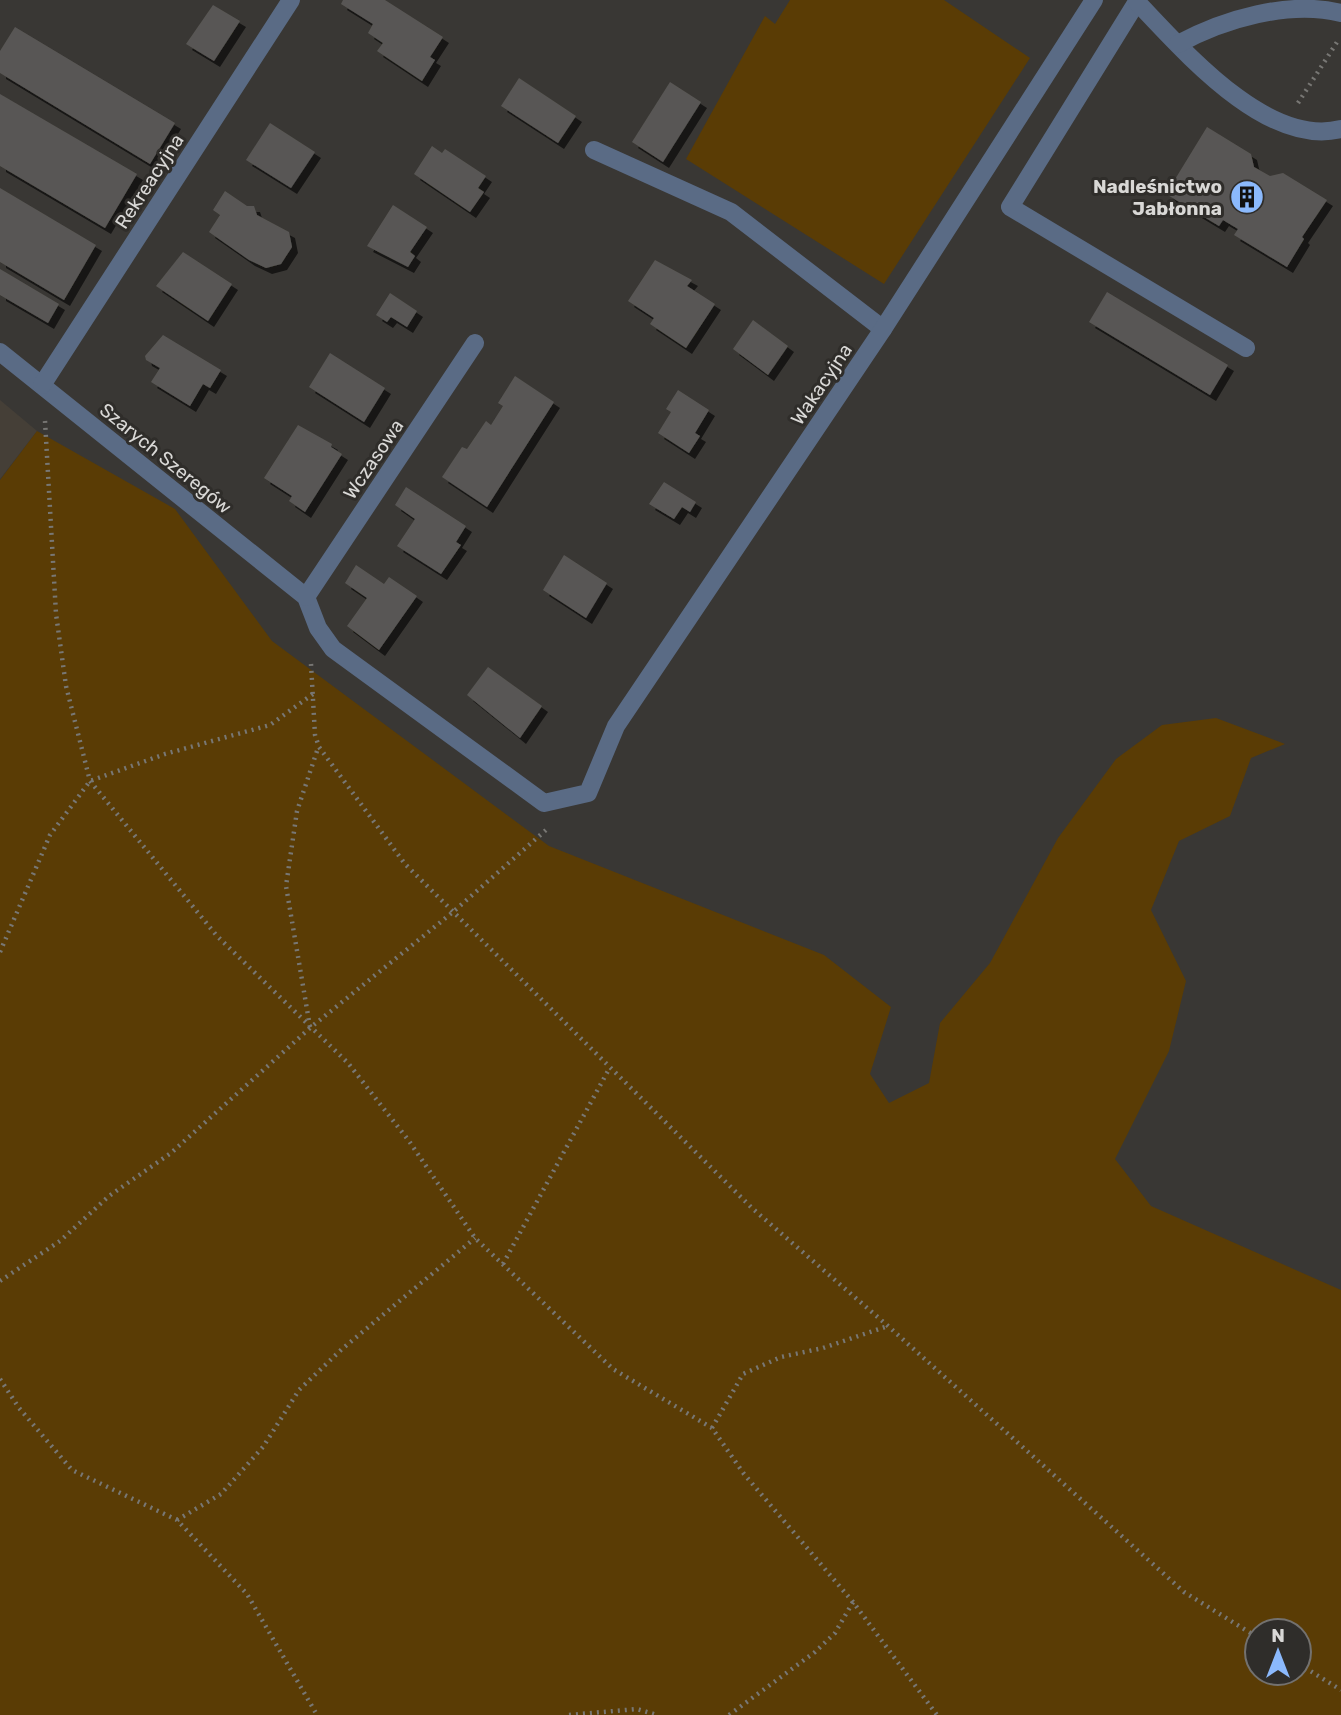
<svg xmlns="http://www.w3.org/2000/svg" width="1341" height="1715" viewBox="0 0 1341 1715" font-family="Rubik,sans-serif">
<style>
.built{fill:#453f37}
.green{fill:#5a3c05;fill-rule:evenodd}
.building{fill:#595754;filter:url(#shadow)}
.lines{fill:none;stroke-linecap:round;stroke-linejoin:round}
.path{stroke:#787774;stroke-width:4.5;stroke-dasharray:2 5;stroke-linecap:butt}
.minor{stroke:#5a6b85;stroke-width:18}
.labels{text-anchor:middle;stroke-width:6;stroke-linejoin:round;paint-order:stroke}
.street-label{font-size:19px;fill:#d9d8d6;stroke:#2f2d2a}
.poi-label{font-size:19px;font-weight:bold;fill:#d9d8d6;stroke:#2f2d2a;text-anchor:end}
</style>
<defs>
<filter id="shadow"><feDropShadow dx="6" dy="6" stdDeviation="0" flood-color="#0009"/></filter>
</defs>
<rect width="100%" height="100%" fill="#393734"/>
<polygon class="built" points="0,400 37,431 0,479"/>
<g class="green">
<polygon points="790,0 944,0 1030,58 884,284 686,159 765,16 775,24"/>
<path d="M37,431L175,509L272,641L549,846L824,955L891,1007L870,1074L889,1103L929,1083L940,1023L990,963L1058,838L1116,759L1162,725L1216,718L1285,744L1251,758L1230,816L1179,841L1151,910L1186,981L1169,1051L1115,1159L1151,1206L1341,1290V1715H0V480ZM1257,1631H1299V1673H1257Z"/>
</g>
<g class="building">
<polygon points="343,0 385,0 443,37 430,57 435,60 422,81 377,51 383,43 368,33 373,24 341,4"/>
<polygon points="213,5 240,21 214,61 186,44"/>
<polygon points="15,27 175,123 150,164 0,73 0,51"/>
<polygon points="519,78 576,116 558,143 501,106"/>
<polygon points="670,82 701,102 663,162 632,142"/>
<polygon points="0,94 137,174 105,228 0,166"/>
<polygon points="270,123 315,152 291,188 246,160"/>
<polygon points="1207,127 1251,154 1254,167 1270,176 1283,173 1327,200 1302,237 1304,239 1287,267 1234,235 1238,229 1223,220 1219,226 1166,194"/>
<polygon points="432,146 442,153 445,149 486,176 478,188 484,192 470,212 414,174"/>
<polygon points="0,188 96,245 64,300 0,262"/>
<polygon points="225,191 247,206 254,206 257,215 289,232 292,247 281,264 266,268 249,260 209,232 220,215 213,210"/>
<polygon points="393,205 427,227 410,252 415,256 408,267 367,246"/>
<polygon points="183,252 232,284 208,321 156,286"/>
<polygon points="655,260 692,280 687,286 715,304 686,348 650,324 654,318 628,301"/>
<polygon points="0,269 59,304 48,323 0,295"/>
<polygon points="1107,292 1228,365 1210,395 1089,322"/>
<polygon points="390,293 417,311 407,327 391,317 387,322 376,315"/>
<polygon points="753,320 788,346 768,375 733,349"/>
<polygon points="163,335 221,370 210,388 203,384 190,406 151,382 160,368 146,360 145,356"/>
<polygon points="330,353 385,388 364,422 309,387"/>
<polygon points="515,376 554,402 487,507 442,477 462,447 467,449 486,421 491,425 503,406 498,403"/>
<polygon points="678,390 709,410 695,433 700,436 689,453 658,433 671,412 666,409"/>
<polygon points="298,425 332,444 331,447 342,454 305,512 289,501 292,496 264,478"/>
<polygon points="664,482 696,502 690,512 682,507 674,519 649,504"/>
<polygon points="406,487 466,526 456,542 461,545 441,574 397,546 415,519 395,505"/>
<polygon points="564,555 607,583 586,618 543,590"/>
<polygon points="356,565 384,584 389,577 417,596 379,650 347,626 367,598 345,583"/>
<polygon points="488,667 542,706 520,738 467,695"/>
</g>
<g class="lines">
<g class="path">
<polyline points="1298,103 1339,39"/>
<polyline points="45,421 56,614 66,686 90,781 217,936 348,1063 409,1141 475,1238 613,1369 712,1428 744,1474 853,1602 937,1715"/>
<polyline points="311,664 315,735 319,747 405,864 753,1209 888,1326 1184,1592 1257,1637"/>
<polyline points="0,952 50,835 90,781 165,754 270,725 313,694"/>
<polyline points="310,1027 286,886 297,811 318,748"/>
<polyline points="503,1264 609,1069"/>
<polyline points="0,1281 60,1241 109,1196 171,1153 310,1028 453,912 546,830"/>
<polyline points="0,1379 19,1408 72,1470 177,1520 247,1594 317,1715"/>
<polyline points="712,1428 743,1374 781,1357 823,1348 888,1326"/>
<polyline points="177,1520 221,1494 263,1447 299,1390 342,1349 475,1238"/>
<polyline points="1299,1664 1341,1690"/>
<polyline points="569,1715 637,1709 657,1715"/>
<polyline points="729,1715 815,1652 835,1633 853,1602"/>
</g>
<g class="minor">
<polyline points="1138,0 1010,207 1246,348"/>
<path d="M1137,2C1184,51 1267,148 1341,129"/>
<path d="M1178,44C1224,19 1289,0 1341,13"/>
<polyline points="594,150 731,212 883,329"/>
<polyline points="0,352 306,597 318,628 333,649 544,803 588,793 616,726 883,329 1094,0"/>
<polyline points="42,385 291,0"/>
<polyline points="306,597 475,343"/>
</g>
</g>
<defs>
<g id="building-disc" transform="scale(1.75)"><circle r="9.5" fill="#8bb9fc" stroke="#2f2d2a"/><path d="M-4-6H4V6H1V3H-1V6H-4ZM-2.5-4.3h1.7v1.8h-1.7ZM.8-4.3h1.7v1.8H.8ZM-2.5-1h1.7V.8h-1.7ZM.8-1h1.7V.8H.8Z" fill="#111"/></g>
</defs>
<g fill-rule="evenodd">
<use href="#building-disc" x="1247" y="197"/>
</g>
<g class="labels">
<g class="street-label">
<text transform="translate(149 181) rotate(-57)" y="7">Rekreacyjna</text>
<text transform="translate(821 384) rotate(-56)" y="7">Wakacyjna</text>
<text transform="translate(166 458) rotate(39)" y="7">Szarych Szeregów</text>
<text transform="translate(373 459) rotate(-56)" y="7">Wczasowa</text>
</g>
<g class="poi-label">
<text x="1222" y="193">Nadleśnictwo<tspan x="1222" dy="22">Jabłonna</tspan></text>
</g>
</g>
<g transform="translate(1278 1652)"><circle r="33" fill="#2f2d2a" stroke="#73716f" stroke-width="2"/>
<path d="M0-5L12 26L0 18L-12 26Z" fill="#8bb9fc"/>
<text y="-10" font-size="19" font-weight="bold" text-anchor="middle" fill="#d9d8d6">N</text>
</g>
</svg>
